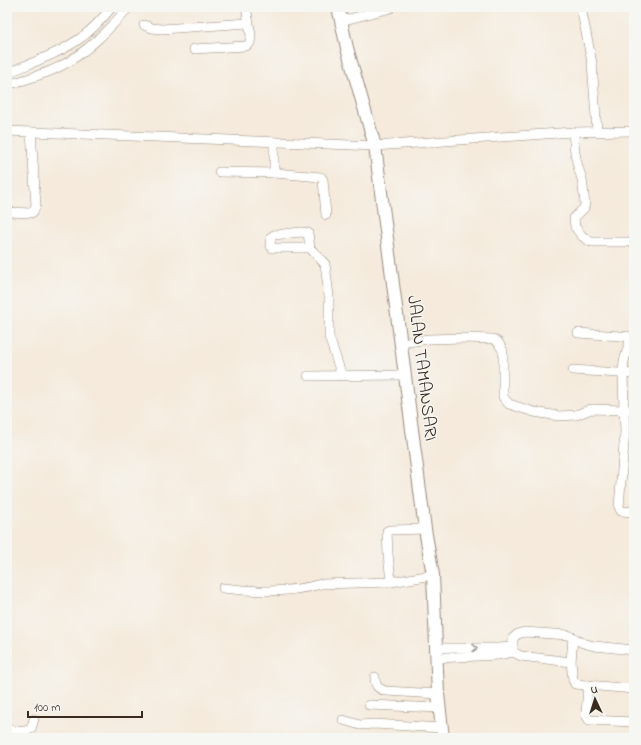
<svg xmlns="http://www.w3.org/2000/svg" width="641" height="745" viewBox="0 0 641 745" font-family="'Indie Flower',sans-serif">
<style>
.lines{fill:none;stroke-linecap:round;stroke-linejoin:round}
.minor-casing{stroke:#988a7c;stroke-width:10}
.secondary-casing{stroke:#988a7c;stroke-width:14}
.minor{stroke:#fff;stroke-width:9}
.secondary{stroke:#fff;stroke-width:12}
.oneway{stroke:#a79f9a}
.labels{text-anchor:middle;stroke-width:3;stroke-linejoin:round;paint-order:stroke}
.street-label{font-size:18px;fill:#3b2a1e;stroke:#f6f6f2}
</style>
<rect width="100%" height="100%" fill="#f6f6f2"/>
<filter id="ink" filterUnits="userSpaceOnUse"><feTurbulence type="fractalNoise" baseFrequency=".025" numOctaves="2"/><feDisplacementMap in="SourceGraphic" scale="8" xChannelSelector="R" yChannelSelector="G"/><feConvolveMatrix kernelMatrix="1 2 1 2 8 2 1 2 1" color-interpolation-filters="sRGB"/></filter>
<filter id="wash" filterUnits="userSpaceOnUse"><feTurbulence type="fractalNoise" baseFrequency=".012" numOctaves="4" result="noise"/><feDisplacementMap in="SourceGraphic" scale="16" xChannelSelector="R" yChannelSelector="G"/><feGaussianBlur stdDeviation="0.9" result="paint"/><feColorMatrix in="noise" values="0 0 0 0 0 0 0 0 0 0 0 0 0 0 0 0 0 1.4 0 .05"/><feComposite in="paint" operator="in"/></filter>
<g filter="url(#wash)">
<rect width="100%" height="100%" fill="#f5eadb"/>
</g>
<g filter="url(#ink)">
<g class="lines">
<g class="minor-casing">
<g id="minor">
<polyline points="581,7 592,63 597,131"/>
<polyline points="341,21 391,8"/>
<polyline points="144,25 152,28 162,29 248,23"/>
<polyline points="194,49 246,46 250,43 251,35 246,7"/>
<path d="M7,73C31,63 61,53 82,37C93,29 103,18 112,7"/>
<path d="M7,85C24,80 43,75 59,67C87,53 109,29 129,7"/>
<polyline points="7,131 375,146 573,132 634,131"/>
<polyline points="573,132 575,153 578,167 582,179 585,204 584,208 574,218 575,227 582,236 591,242 634,242"/>
<polyline points="219,172 274,173 321,177 323,180 326,215"/>
<polyline points="274,173 274,142"/>
<polyline points="9,212 31,213 33,212 36,205 31,132"/>
<polyline points="310,248 308,233 301,232 274,235 271,237 270,244 272,248 310,248 325,264 329,296 329,337 342,376"/>
<polyline points="578,333 634,337"/>
<polyline points="401,343 429,339 464,338 493,339 498,342 503,351 503,397 509,404 534,412 559,416 576,415 591,409 624,410 623,374 624,361 631,337"/>
<polyline points="573,370 634,374"/>
<polyline points="308,376 406,375"/>
<polyline points="634,410 624,410 625,431 619,507 621,511 634,512"/>
<polyline points="391,582 388,554 387,531 390,530 425,529"/>
<path d="M223,588C255,592 290,593 321,584L391,582L433,575"/>
<polyline points="437,648 498,648 513,647"/>
<polyline points="513,652 513,638 518,634 524,632 568,635 583,643 594,646 634,650"/>
<polyline points="437,658 498,655 513,652 521,656 571,662 573,680 575,684 634,689"/>
<polyline points="571,662 573,637"/>
<path d="M375,677C375,686 377,688 386,691L438,694"/>
<polyline points="588,685 586,715 589,720 634,722"/>
<polyline points="369,705 440,708"/>
<polyline points="343,720 360,725 374,724 442,728"/>
<path d="M7,730C16,731 23,733 31,729L34,719"/>
</g>
</g>
<g class="secondary-casing">
<polyline id="secondary" points="338,7 347,48 375,146 425,529 433,575 438,694 443,738"/>
</g>
<use href="#minor" class="minor"/>
<use href="#secondary" class="secondary"/>
</g>
<defs><path id="oneway-chevron" d="M-2-3.5L2.5 0L-2 3.5" fill="none" stroke-width="1.6" stroke-linecap="round" stroke-linejoin="round"/></defs>
<use class="oneway" href="#oneway-chevron" transform="translate(475 648)"/>
</g>
<g class="labels">
<g class="street-label">
<text transform="translate(423 368) rotate(83)" y="6">JALAN TAMANSARI</text>
</g>
</g>
<rect width="641" height="745" fill="none" stroke="#f6f6f2" stroke-width="24"/>
<g transform="translate(595 699) rotate(356)" stroke="#f6f6f2" stroke-width="3" paint-order="stroke">
<path d="M0-3L7 15L0 10L-7 15Z" fill="#3b2a1e"/>
<text y="-6" font-size="11" font-weight="bold" text-anchor="middle" fill="#3b2a1e">U</text>
</g>
<path d="M28 711v6h114v-6" fill="none" stroke="#3b2a1e" stroke-width="2"/>
<text x="34" y="711" font-size="12" fill="#3b2a1e" stroke="#f6f6f2" stroke-width="3" paint-order="stroke">100 m</text>
</svg>
